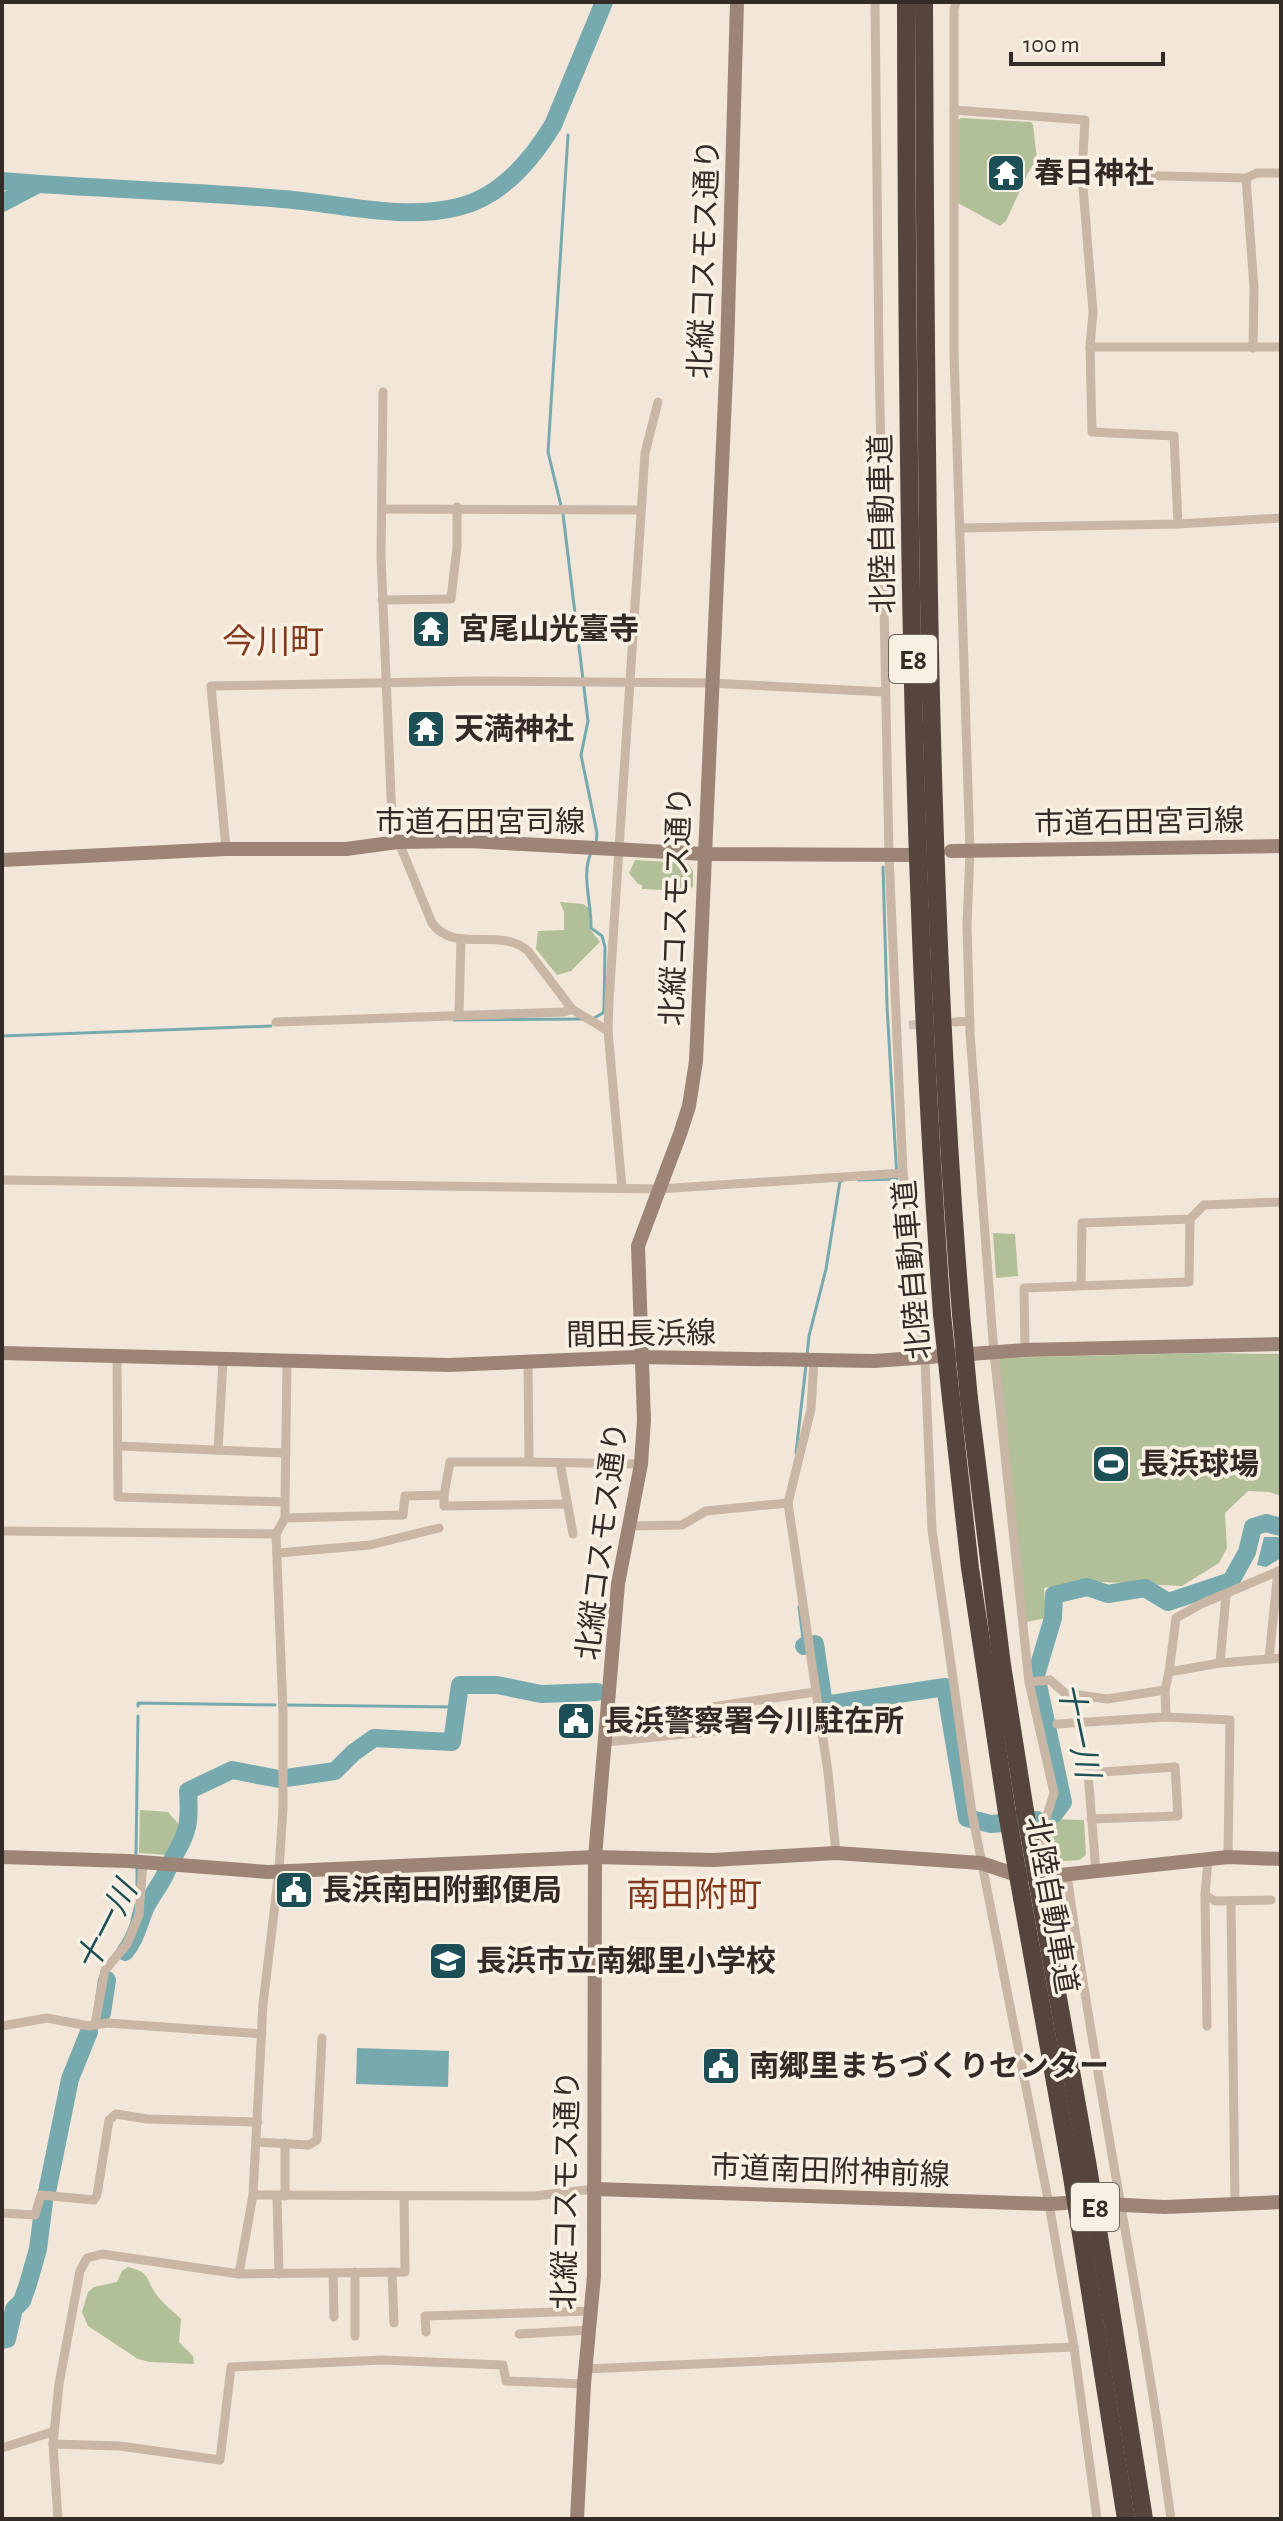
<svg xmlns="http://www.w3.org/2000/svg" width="1283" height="2521" viewBox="0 0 1283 2521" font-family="'Alegreya Sans','Noto Sans JP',sans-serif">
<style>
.green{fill:#b1c098}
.water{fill:#77aaae}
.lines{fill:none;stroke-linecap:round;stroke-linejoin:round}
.stream{stroke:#77aaae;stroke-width:3}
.river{stroke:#77aaae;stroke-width:18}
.street-tunnel{stroke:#cbc1b4;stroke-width:9;stroke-dasharray:9 4.5;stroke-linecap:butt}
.street{stroke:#c9b6a4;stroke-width:9}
.secondary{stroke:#9c8576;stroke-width:14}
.highway{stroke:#55453d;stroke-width:18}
.highway-bridge{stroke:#55453d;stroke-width:18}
.labels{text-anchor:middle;stroke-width:7;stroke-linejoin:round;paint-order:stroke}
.shield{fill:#f9f0e4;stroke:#6f665f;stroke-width:2}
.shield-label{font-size:28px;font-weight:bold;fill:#342b26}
.poi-label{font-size:30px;font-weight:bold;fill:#342b26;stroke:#f9f0e4;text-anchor:start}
.street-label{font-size:30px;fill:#342b26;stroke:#f9f0e4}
.water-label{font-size:32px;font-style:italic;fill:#1c5056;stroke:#f9f0e4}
.quarter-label{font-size:34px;fill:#833a1f;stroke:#f9f0e4}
</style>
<rect width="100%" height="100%" fill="#f1e6d8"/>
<g class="green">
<polygon points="961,118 1031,122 1033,125 1037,159 1028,173 1006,221 1000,226 958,203 958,120"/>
<polygon points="635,860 688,863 693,871 693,887 687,891 642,889 642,885 638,884 629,873"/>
<polygon points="560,902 583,904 589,908 590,929 600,942 571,971 557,975 536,949 538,931 564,930 564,912"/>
<polygon points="993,1233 1015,1234 1018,1276 996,1278"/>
<polygon points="1209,1353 1281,1354 1281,1496 1269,1492 1248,1491 1225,1513 1227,1548 1219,1563 1182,1586 1082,1581 1044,1588 1046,1618 1022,1623 990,1358"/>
<polygon points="140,1810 168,1812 183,1829 168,1855 139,1853"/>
<polygon points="1047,1819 1084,1820 1086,1855 1079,1860 1051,1862"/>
<path d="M128,2267C151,2273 145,2278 156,2294C162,2303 173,2311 181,2319L179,2342L193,2356L194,2364L150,2362L138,2359L88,2326L82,2312L88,2292L94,2287L117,2282L122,2271Z"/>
</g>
<g class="water">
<polygon points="1264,1537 1281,1537 1281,1558 1266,1567 1257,1565"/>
<polygon points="357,2048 449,2051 448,2087 356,2084"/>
</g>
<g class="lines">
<g class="stream">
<polyline points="553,125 557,128"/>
<polyline points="568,135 548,452 563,514 588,721 581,755 597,833 596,844"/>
<path d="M592,851C580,873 592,903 591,928L602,936L605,947L604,1008L603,1013L594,1018"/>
<polyline points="454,1020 583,1019"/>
<polyline points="2,1036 271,1026"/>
<polyline points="858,1180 897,1179 887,1006 883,867"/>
<polyline points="807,1355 809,1336 826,1269 840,1181 842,1181"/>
<polyline points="796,1453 806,1365"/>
<polyline points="799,1607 804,1646"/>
<polyline points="285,1705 457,1707"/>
<polyline points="138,1706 138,1703 275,1705"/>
<polyline points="136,1854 138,1716"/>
<polyline points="137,1868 137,1885"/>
<polyline points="132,1920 136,1905"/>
</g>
<g class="river">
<polyline points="553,125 604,2"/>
<path d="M2,181C95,189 189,191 282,199C339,203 402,221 458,207C501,197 531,161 553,125"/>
<polyline points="2,203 38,184"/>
<polyline points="804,1646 815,1644 824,1705 945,1687 967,1818 991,1824 1037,1820"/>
<polyline points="1054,1814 1063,1802 1036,1675 1053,1618 1054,1595 1087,1587 1108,1594 1145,1588 1168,1602 1231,1581 1247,1552 1253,1527 1266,1523 1281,1527"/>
<path d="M173,1858C189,1831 190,1822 188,1791L232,1770L279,1779L335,1771L353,1753L374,1738L452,1742L460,1685H497L541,1694L597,1692"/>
<path d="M125,1952C136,1939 138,1925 145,1909C151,1895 162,1884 168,1868"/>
<polyline points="102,2013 107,1980"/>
<polyline points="47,2192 70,2079 89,2032"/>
<polyline points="2,2340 7,2339 14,2309 22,2301 28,2284 38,2249 44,2202"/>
</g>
<polyline class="street-tunnel" points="909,1025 928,1024"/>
<g class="street">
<polyline points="875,2 879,358 889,856 903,1173 925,1359 932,1530 972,1813 1049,2204 1074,2347 1097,2519"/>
<polyline points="956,2 954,10 954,353 970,851 967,925 970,1033 993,1341 1029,1682 1054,1793 1042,1831 1051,1876"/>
<polyline points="954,110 1085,120 1082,174 1246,178 1257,173 1281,173"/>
<polyline points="1082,174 1093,312 1090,347 1092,432 1174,436 1178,524"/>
<polyline points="1246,178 1254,288 1253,348"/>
<polyline points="1090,347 1281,347"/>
<path d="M383,392L381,557L392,820L395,833L432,923C455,955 500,926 528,951L572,1009L608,1031"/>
<polyline points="383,509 641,510"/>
<polyline points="960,528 1178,524 1281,518"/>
<polyline points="382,600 451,599 457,547 457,507"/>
<polyline points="226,849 211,686 477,681 710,683 885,692"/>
<polyline points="459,1014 461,939"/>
<polyline points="276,1022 564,1012 572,1009"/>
<polyline points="955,1022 970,1021"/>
<polyline points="2,1180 659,1189 903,1173"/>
<polyline points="622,1188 608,1031 609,1001 645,453 658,402"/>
<polyline points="1081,1285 1082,1223 1190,1219 1204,1205 1281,1202"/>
<polyline points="1025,1350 1024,1288 1189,1282 1190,1219"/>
<polyline points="117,1357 118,1497 285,1502 285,1518 276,1534 283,1712 283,1808 279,1871 263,2004 253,2195 239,2274 102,2254 87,2258 80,2271 59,2384 53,2444 120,2446 220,2460 231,2367 382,2360 503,2365 506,2381 584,2384"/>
<polyline points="814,1360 811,1409 788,1503 828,1772 836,1853"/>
<polyline points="118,1446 286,1453"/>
<polyline points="218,1450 223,1361"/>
<polyline points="529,1462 641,1464"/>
<polyline points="560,1463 573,1534"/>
<polyline points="444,1495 444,1506 567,1504"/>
<polyline points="285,1502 287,1363"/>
<polyline points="285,1518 403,1515 405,1496 444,1495 450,1462 529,1462 528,1362"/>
<polyline points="630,1526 682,1525 706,1511 788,1503"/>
<polyline points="2,1531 276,1534"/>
<polyline points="278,1553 370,1545 439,1528"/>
<polyline points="1281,1570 1201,1604 1176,1618 1169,1672 1220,1663 1281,1658"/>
<polyline points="1269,1659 1278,1571"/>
<polyline points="1220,1663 1226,1595"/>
<polyline points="1029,1682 1050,1680 1065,1693 1107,1699 1165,1690"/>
<polyline points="1166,1717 1165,1690 1169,1672"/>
<polyline points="1057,1724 1166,1717 1230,1720 1228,1857"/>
<polyline points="606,1742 715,1731 711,1707 815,1692"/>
<polyline points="1091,1819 1178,1816 1175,1767 1088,1773 1096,1872"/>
<path d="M1067,1875C1097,2091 1142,2303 1171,2519"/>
<polyline points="1205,1895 1215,1901 1271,1900"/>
<polyline points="1231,1901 1235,2204"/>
<polyline points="95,2024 105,1970 127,1944 139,1915 143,1862"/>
<polyline points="2,2026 47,2018 89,2026 107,2023 262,2034"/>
<polyline points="1207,2026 1205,1895 1208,1860"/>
<polyline points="256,2142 309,2145 317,2140 322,2038"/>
<polyline points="253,2195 535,2196 594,2189"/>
<polyline points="277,2196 279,2274"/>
<polyline points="285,2196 285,2143"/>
<polyline points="2,2213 35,2215 41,2195 94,2200 97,2195 109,2120 116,2114 147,2119 258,2122"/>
<polyline points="355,2272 355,2336"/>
<polyline points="392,2272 394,2323"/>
<polyline points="333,2273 334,2317"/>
<polyline points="239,2274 405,2272 404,2197"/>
<polyline points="426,2332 425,2316 592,2311"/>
<polyline points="519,2334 590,2330"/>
<polyline points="586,2369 1074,2347"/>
<polyline points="53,2444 58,2519"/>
<polyline points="2,2448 52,2432"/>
</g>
<g class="secondary">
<polyline points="951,851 1281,846"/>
<polyline points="2,860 226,849 346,849 398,842 468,841 705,854 910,855"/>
<polyline points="2,1353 449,1365 637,1357 874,1361 1025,1350 1281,1344"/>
<polyline points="2,1857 128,1861 268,1872 595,1857 713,1860 836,1853 981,1863 1011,1873 1051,1876 1228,1857 1281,1859"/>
<polyline points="594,2189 1049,2204 1065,2203"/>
<polyline points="1104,2204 1165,2207 1281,2202"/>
<polyline points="577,2519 584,2384 594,2276 595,1857 618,1584 641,1464 644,1420 638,1246 680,1134 689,1106 696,1061 727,352 737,2"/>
</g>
<g class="highway">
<path d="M906,2C907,440 910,878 942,1314"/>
<path d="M924,2C926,439 926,878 961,1314"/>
<polyline points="951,1399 970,1568 1007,1813"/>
<polyline points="969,1399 1002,1665 1025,1811"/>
<polyline points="1040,1896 1088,2167 1144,2519"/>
<polyline points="1022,1898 1071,2171 1126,2519"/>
</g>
<g class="highway-bridge">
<polyline points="942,1314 951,1399"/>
<polyline points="961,1314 969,1399"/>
<polyline points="1025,1811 1040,1896"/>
<polyline points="1007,1813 1022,1898"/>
</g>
</g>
<defs>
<g id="temple-square" transform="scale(2)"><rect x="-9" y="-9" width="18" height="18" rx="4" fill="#1c5056" stroke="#f9f0e4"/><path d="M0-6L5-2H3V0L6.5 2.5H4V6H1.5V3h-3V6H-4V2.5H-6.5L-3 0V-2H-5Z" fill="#fff"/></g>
<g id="stadium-square" transform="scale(2)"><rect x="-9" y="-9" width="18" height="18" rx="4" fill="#1c5056" stroke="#f9f0e4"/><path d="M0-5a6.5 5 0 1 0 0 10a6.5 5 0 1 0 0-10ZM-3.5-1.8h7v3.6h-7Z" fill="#fff"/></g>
<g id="civic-square" transform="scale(2)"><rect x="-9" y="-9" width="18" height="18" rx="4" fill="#1c5056" stroke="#f9f0e4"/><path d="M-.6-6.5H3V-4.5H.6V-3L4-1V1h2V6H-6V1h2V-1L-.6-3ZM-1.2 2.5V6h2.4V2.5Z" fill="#fff"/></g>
<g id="school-square" transform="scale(2)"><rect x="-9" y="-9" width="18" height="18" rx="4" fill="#1c5056" stroke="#f9f0e4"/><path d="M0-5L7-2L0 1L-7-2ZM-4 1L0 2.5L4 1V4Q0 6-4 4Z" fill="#fff"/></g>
</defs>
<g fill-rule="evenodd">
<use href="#temple-square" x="1006" y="173"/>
<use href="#temple-square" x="431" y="629"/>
<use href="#temple-square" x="426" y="729"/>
<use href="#stadium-square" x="1111" y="1464"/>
<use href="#civic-square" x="576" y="1721"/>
<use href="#civic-square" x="294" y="1890"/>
<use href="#school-square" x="448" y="1961"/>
<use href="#civic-square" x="721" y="2066"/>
</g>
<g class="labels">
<g class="shield">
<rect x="889" y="635" width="48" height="48" rx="6"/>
<rect x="1071" y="2183" width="48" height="48" rx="6"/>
</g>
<g class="shield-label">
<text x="913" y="669">E8</text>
<text x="1095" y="2217">E8</text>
</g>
<g class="poi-label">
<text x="1034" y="183">春日神社</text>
<text x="459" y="639">宮尾山光臺寺</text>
<text x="454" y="739">天満神社</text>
<text x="1139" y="1474">長浜球場</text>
<text x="604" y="1731">長浜警察署今川駐在所</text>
<text x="322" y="1900">長浜南田附郵便局</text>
<text x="476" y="1971">長浜市立南郷里小学校</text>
<text x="749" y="2076">南郷里まちづくりセンター</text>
</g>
<g class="street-label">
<text transform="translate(704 259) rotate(-88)" y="10">北縦コスモス通り</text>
<text transform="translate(882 524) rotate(-91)" y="10">北陸自動車道</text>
<text x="480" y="832">市道石田宮司線</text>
<text transform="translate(1139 822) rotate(-1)" y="10">市道石田宮司線</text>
<text transform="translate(676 906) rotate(-88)" y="10">北縦コスモス通り</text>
<text transform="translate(912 1270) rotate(-95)" y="10">北陸自動車道</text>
<text transform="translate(641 1334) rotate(-1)" y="10">間田長浜線</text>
<text transform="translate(602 1541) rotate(-83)" y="10">北縦コスモス通り</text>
<text transform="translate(1052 1905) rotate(80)" y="10">北陸自動車道</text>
<text transform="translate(830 2171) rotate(2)" y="10">市道南田附神前線</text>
<text transform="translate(566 2190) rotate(-89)" y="10">北縦コスモス通り</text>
</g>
<g class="water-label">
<text transform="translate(1079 1730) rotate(78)" y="11">十一川</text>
<text transform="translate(106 1926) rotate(-63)" y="11">十一川</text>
</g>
<g class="quarter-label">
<text x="273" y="653">今川町</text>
<text x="694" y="1906">南田附町</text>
</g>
</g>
<rect width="1283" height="2521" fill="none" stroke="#342b26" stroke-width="8"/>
<path d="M1011 52v12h152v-12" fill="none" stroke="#342b26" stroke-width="4"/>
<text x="1023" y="52" font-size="24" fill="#342b26" stroke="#f9f0e4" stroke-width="6" paint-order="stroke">100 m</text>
</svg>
